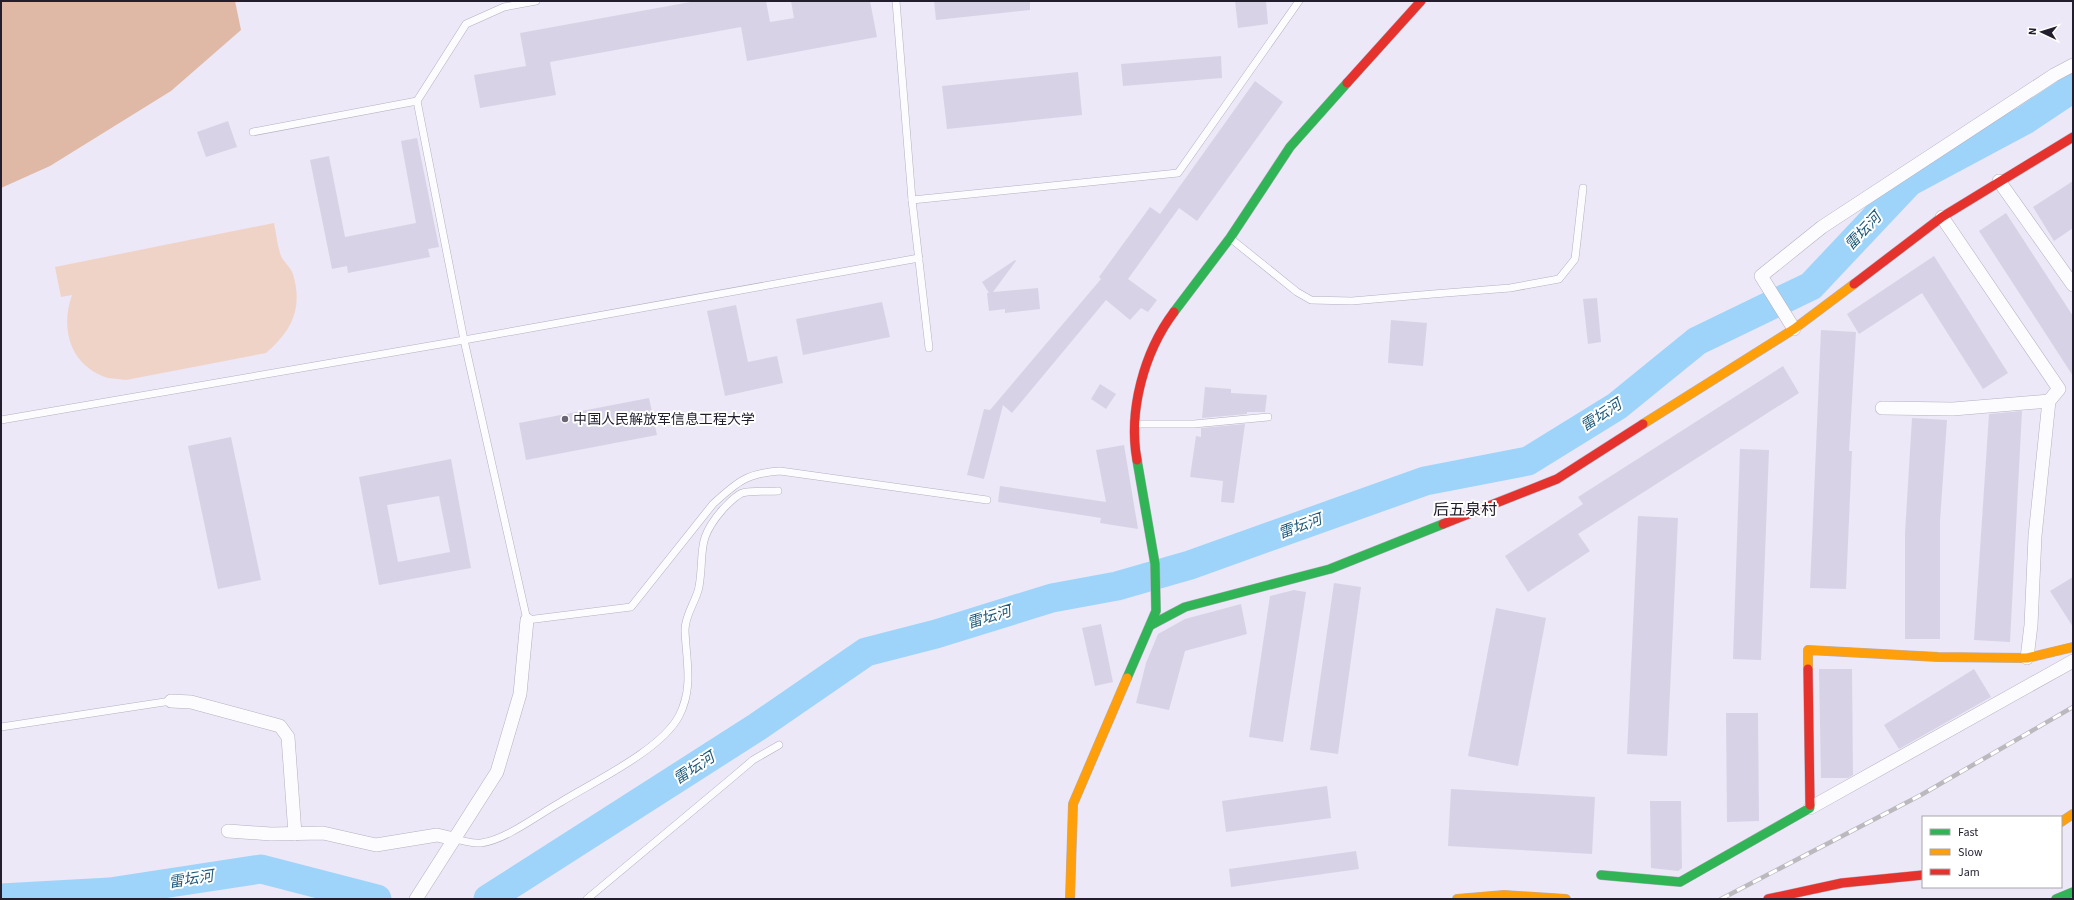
<svg xmlns="http://www.w3.org/2000/svg" width="2074" height="900" viewBox="0 0 2074 900" font-family="'Source Sans 3','Noto Sans SC',sans-serif">
<style>
.green{fill:#f0d3c7}
.forest{fill:#dfb9a6}
.lines{fill:none;stroke-linecap:round;stroke-linejoin:round}
.river{stroke:#9ed4f9;stroke-width:29}
.building{fill:#d8d2e6;fill-rule:evenodd}
.lane-casing{stroke:#b4b0bf;stroke-width:8}
.street-casing{stroke:#b4b0bf;stroke-width:14}
.fast-casing{stroke:#b4b0bf;stroke-width:10}
.slow-casing{stroke:#b4b0bf;stroke-width:10}
.jam-casing{stroke:#b4b0bf;stroke-width:10}
.lane{stroke:#fcfcfe;stroke-width:7}
.street{stroke:#fcfcfe;stroke-width:13}
.fast{stroke:#30b455;stroke-width:9}
.slow{stroke:#ff9f0a;stroke-width:9}
.jam{stroke:#e5322d;stroke-width:9}
.rail-casing{stroke:#bbb9be;stroke-width:4.5}
.rail{stroke:#fff;stroke-width:3;stroke-dasharray:9;stroke-linecap:butt}
.poi-dot{fill:#696574;stroke:#fff;stroke-width:1.5}
.labels{text-anchor:middle;stroke-width:4;stroke-linejoin:round;paint-order:stroke}
.poi-label{font-size:14px;fill:#221e2e;stroke:#fff;text-anchor:start}
.water-label{font-size:15px;font-style:italic;fill:#215c7b;stroke:#fff}
.quarter-label{font-size:16px;fill:#221e2e;stroke:#fff}
</style>
<rect width="100%" height="100%" fill="#ece8f7"/>
<path class="green" d="M274,223C276,233 277,243 280,253C282,261 290,266 293,274C303,308 292,331 266,353L126,380C121,379 114,379 108,378C70,366 60,329 72,295L61,297L55,267Z"/>
<polygon class="forest" points="1,1 235,1 241,30 171,91 50,166 1,188"/>
<g class="lines">
<g class="river">
<polyline points="1,898 110,892 261,869 377,899"/>
<polyline points="488,899 757,727 866,652 936,634 1052,598 1117,586 1190,565 1425,481 1528,461 1617,406 1697,341 1811,286 1909,182 2025,120 2073,88"/>
</g>
</g>
<g class="building">
<polygon points="696,1 766,1 770,22 794,18 791,1 870,1 877,37 747,61 741,27 550,62 556,95 480,108 474,75 526,66 520,33"/>
<polygon points="934,1 1030,1 1030,10 936,20"/>
<polygon points="1235,1 1266,1 1268,24 1238,28"/>
<polygon points="1221,56 1222,78 1123,86 1121,64"/>
<polygon points="1078,72 1082,115 947,129 942,86"/>
<polygon points="1255,81 1283,102 1197,221 1179,208 1128,279 1157,300 1148,312 1141,308 1130,320 1106,300 1012,413 1003,405 984,479 967,475 984,409 990,410 1101,279 1099,277 1150,207 1160,214"/>
<polygon points="228,121 237,147 206,157 197,132"/>
<polygon points="417,138 439,247 428,249 430,257 348,273 347,266 332,269 310,160 329,156 345,237 416,223 401,141"/>
<polygon points="2073,181 2073,228 2054,241 2033,207"/>
<polygon points="2006,213 2073,316 2073,376 1979,231"/>
<polygon points="1934,256 2008,373 1983,389 1922,293 1859,334 1847,314"/>
<polygon points="1015,260 1016,261 993,292 1038,288 1040,309 1005,313 1005,309 989,311 987,293 989,293 982,282"/>
<polygon points="1597,298 1601,342 1588,344 1583,299"/>
<polygon points="882,302 890,337 803,355 796,319"/>
<polygon points="736,305 748,362 777,356 783,383 725,396 707,311"/>
<polygon points="1391,320 1427,323 1423,366 1388,363"/>
<polygon points="1821,330 1856,332 1849,451 1852,451 1846,589 1810,588"/>
<polygon points="1783,366 1799,393 1578,534 1590,551 1528,592 1505,556 1583,504 1578,497"/>
<polygon points="1100,384 1116,394 1106,409 1091,399"/>
<polygon points="1205,387 1231,389 1231,393 1267,395 1265,412 1247,412 1247,414 1202,418"/>
<polygon points="649,398 657,435 526,460 519,423"/>
<polygon points="2022,411 2010,642 1974,640 1989,414"/>
<polygon points="1912,418 1947,420 1940,521 1940,639 1905,639 1905,533"/>
<polygon points="1245,424 1234,503 1221,502 1223,481 1190,477 1196,436 1201,437 1201,428"/>
<polygon points="231,437 261,580 218,589 188,446"/>
<polygon points="1124,445 1138,529 1100,523 1101,518 998,502 1000,486 1106,502 1096,450"/>
<polygon points="1740,449 1769,450 1761,660 1733,659"/>
<path d="M451,459L471,568L379,585L359,477ZM439,496L450,552L398,562L387,505Z"/>
<polygon points="1638,516 1678,518 1667,756 1627,754"/>
<polygon points="2073,577 2073,627 2050,591"/>
<polygon points="1334,583 1361,587 1338,754 1310,750"/>
<polygon points="1294,590 1306,592 1283,742 1249,737 1270,596"/>
<polygon points="1241,604 1247,634 1185,651 1169,710 1136,703 1146,663 1158,634 1185,619"/>
<polygon points="1496,608 1546,618 1518,766 1468,756"/>
<polygon points="1101,624 1113,682 1095,686 1082,628"/>
<polygon points="1819,669 1852,669 1853,775 1848,778 1821,778"/>
<polygon points="1974,669 1991,697 1899,749 1884,725"/>
<polygon points="1726,713 1758,713 1759,821 1727,822"/>
<polygon points="1327,786 1331,818 1226,832 1222,801"/>
<polygon points="1451,789 1595,797 1592,854 1448,846"/>
<polygon points="1650,801 1681,801 1682,868 1678,871 1651,868"/>
<polygon points="1356,851 1359,869 1231,887 1229,869"/>
</g>
<g class="lines">
<g class="lane-casing">
<g id="lane">
<path d="M536,1L504,7L466,24L417,101L464,340L527,620L631,607L713,504C737,482 747,473 780,471L987,500"/>
<polyline points="896,1 912,200 929,348"/>
<polyline points="253,132 417,101"/>
<polyline points="912,200 1178,173 1299,1"/>
<polyline points="1230,238 1297,292 1311,300 1352,301 1433,294 1510,288 1559,279 1575,259 1583,188"/>
<polyline points="1,420 464,340 919,258"/>
<polyline points="1136,424 1194,424 1268,417"/>
<polyline points="1,727 171,701"/>
<path d="M454,839C462,840 473,844 481,843C506,840 539,814 561,802C595,781 661,750 679,716C694,687 686,660 685,630C685,614 696,602 699,587C705,551 695,541 723,509C728,504 735,496 742,493C752,490 767,492 778,491"/>
<polyline points="587,899 733,777 753,760 779,745"/>
</g>
</g>
<g class="street-casing">
<g id="street">
<polyline points="1999,181 2073,285"/>
<polyline points="1942,217 2059,389 2049,401 2035,536 2031,625 2027,658"/>
<polyline points="1794,329 1761,276 1822,227 2054,75 2073,65"/>
<polyline points="1882,408 1953,409 2049,401"/>
<polyline points="171,701 191,702 280,726 288,737 295,834"/>
<polyline points="1810,808 2073,661"/>
<polyline points="228,831 271,834 323,833 376,845 437,835 454,839"/>
<polyline points="416,899 497,772 520,694 527,620"/>
</g>
</g>
<g class="fast-casing">
<g id="fast">
<polyline points="1174,312 1230,238 1290,147 1347,83"/>
<polyline points="1151,625 1185,607 1330,569 1443,524"/>
<polyline points="1127,678 1156,611 1155,564 1137,460"/>
<polyline points="1601,875 1680,882 1810,808 1810,805"/>
<polyline points="2056,899 2073,892"/>
</g>
</g>
<g class="slow-casing">
<g id="slow">
<polyline points="1643,424 1794,329 1854,284"/>
<polyline points="1808,669 1808,650 1938,657 2027,658 2073,647"/>
<polyline points="2061,822 2073,814"/>
<polyline points="1070,899 1073,804 1127,678"/>
<polyline points="1457,899 1504,895 1566,899"/>
</g>
</g>
<g class="jam-casing">
<g id="jam">
<polyline points="1347,83 1421,1"/>
<polyline points="1854,284 1942,217 2073,137"/>
<path d="M1137,460C1128,411 1144,352 1174,312"/>
<polyline points="1443,524 1557,479 1643,424"/>
<polyline points="1808,669 1810,805"/>
<polyline points="1768,899 1842,883 1923,875"/>
</g>
</g>
<use href="#lane" class="lane"/>
<use href="#street" class="street"/>
<use href="#fast" class="fast"/>
<use href="#slow" class="slow"/>
<use href="#jam" class="jam"/>
<g class="rail-casing">
<polyline id="rail" points="1721,899 1921,795 2073,707"/>
</g>
<use href="#rail" class="rail"/>
</g>
<circle class="poi-dot" cx="565" cy="419" r="4"/>
<g class="labels">
<g class="poi-label">
<text x="573" y="424">中国人民解放军信息工程大学</text>
</g>
<g class="water-label">
<text transform="translate(1863 231) rotate(-47)" y="5">雷坛河</text>
<text transform="translate(1601 415) rotate(-33)" y="5">雷坛河</text>
<text transform="translate(1300 526) rotate(-20)" y="5">雷坛河</text>
<text transform="translate(989 617) rotate(-17)" y="5">雷坛河</text>
<text transform="translate(694 768) rotate(-33)" y="5">雷坛河</text>
<text transform="translate(191 879) rotate(-9)" y="5">雷坛河</text>
</g>
<g class="quarter-label">
<text x="1465" y="515">后五泉村</text>
</g>
</g>
<rect width="2074" height="900" fill="none" stroke="#221e2e" stroke-width="4"/>
<rect x="1922" y="816" width="140" height="72" fill="#ffffff" stroke="#a7a5ab"/>
<rect x="1930" y="829" width="20" height="6" fill="#30b455" stroke="#a7a5ab"/>
<text x="1958" y="836" font-size="12" fill="#221e2e">Fast</text>
<rect x="1930" y="849" width="20" height="6" fill="#ff9f0a" stroke="#a7a5ab"/>
<text x="1958" y="856" font-size="12" fill="#221e2e">Slow</text>
<rect x="1930" y="869" width="20" height="6" fill="#e5322d" stroke="#a7a5ab"/>
<text x="1958" y="876" font-size="12" fill="#221e2e">Jam</text>
<g transform="translate(2042 32) rotate(274)" stroke="#ffffff" stroke-width="3" paint-order="stroke">
<path d="M0-3L7 15L0 10L-7 15Z" fill="#221e2e"/>
<text y="-6" font-size="11" font-weight="bold" text-anchor="middle" fill="#221e2e">N</text>
</g>
</svg>
